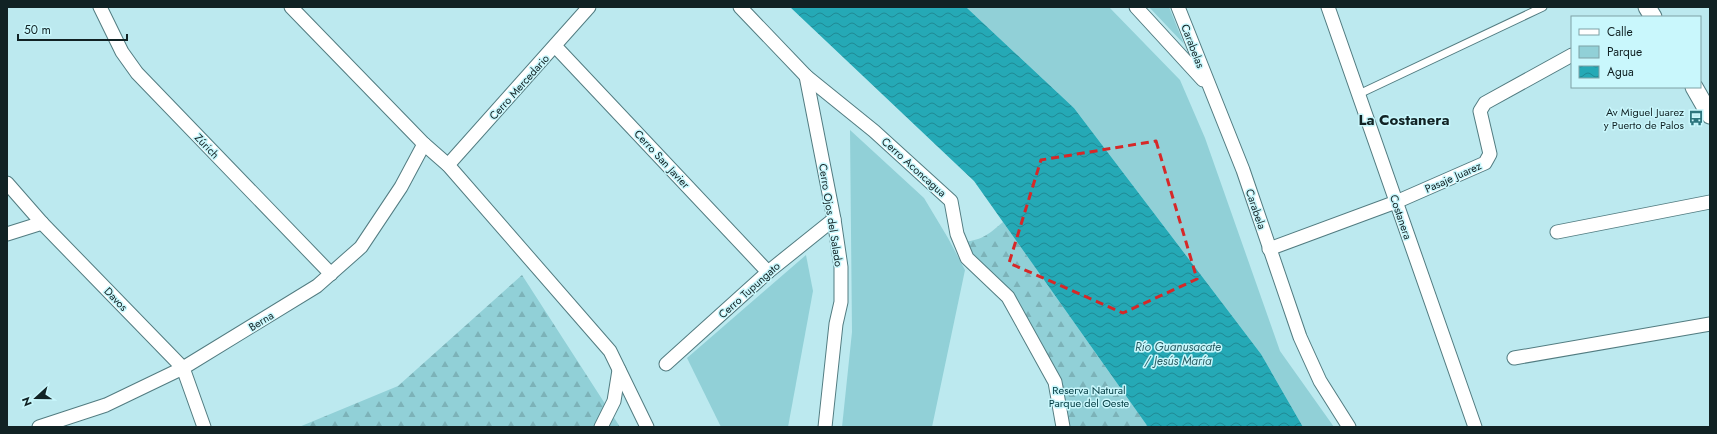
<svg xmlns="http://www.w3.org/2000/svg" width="1717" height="434" viewBox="0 0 1717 434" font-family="Jost,sans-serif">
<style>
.green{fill:#91d0d7}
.forest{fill:url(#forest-firs)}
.water{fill:url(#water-waves)}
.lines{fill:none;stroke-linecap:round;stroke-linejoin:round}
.service-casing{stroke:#527c81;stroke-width:9}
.minor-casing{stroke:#527c81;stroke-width:15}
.tertiary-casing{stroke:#527c81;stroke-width:19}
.service{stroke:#fff;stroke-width:7}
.minor{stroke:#fff;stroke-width:13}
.tertiary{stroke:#fff;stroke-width:17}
.marked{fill:none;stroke:#d62828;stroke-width:3;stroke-dasharray:8 5;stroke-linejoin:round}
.labels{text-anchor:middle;stroke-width:3;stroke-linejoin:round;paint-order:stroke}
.street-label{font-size:11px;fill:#112224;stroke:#c9f7fc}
.poi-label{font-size:11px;fill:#112224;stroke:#c9f7fc;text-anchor:end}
.park-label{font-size:11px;fill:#003a40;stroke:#c9f7fc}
.water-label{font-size:12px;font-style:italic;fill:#2b5e64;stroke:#c9f7fc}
.district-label{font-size:15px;font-weight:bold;fill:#112224;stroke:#c9f7fc}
</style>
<defs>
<pattern id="forest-firs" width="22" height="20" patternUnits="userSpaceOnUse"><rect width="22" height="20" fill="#91d0d7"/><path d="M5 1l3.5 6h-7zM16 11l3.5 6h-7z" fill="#7cb2b8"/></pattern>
<pattern id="water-waves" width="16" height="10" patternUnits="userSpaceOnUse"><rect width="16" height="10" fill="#25a9b6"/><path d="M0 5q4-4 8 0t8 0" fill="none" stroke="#1f8994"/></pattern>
</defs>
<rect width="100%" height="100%" fill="#bce9ef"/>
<g class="green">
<polygon points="966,7 1109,7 1180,80 1205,138 1280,351 1334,427 1303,427 1261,354 1074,108"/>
<polygon points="1149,7 1169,7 1184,44"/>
<polygon points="850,130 924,198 948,238 965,270 932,427 842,427 852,332"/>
<polygon points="806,255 813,291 788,427 721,427 687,358"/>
</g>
<g class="forest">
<path d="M1003,222L1148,427H1063L1055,382L1008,297L960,242C981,241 988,235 1003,222Z"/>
<polygon points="522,275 620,427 299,427 398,386"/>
</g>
<polygon class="water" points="790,7 966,7 1074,108 1261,354 1303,427 1148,427 974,181"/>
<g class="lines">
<g class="service-casing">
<polyline id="service" points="1359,94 1543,7"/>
</g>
<g class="minor-casing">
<g id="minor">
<polyline points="100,7 122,52 137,73 331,274"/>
<polyline points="291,7 424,144 448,165 610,351 647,427"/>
<polyline points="740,7 806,76 874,131 951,201 957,234 967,258 1008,297 1055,382 1063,427"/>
<polyline points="1136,7 1203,80"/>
<polyline points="1178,7 1243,170 1300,337 1320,381 1349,427"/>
<polyline points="1328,7 1475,427"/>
<polyline points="555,46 768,272"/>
<polyline points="806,76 834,219 841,267 841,302 836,324 825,427"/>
<polyline points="448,165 589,7"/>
<polyline points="7,183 42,223 183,368 204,427"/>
<polyline points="1557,232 1710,202"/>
<polyline points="7,234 42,223"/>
<polyline points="1269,249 1396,202 1485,163 1490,154 1480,111 1485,103 1572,55"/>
<polyline points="1514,358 1710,324"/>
<polyline points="666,364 768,272 834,219"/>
<polyline points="39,427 106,405 183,368 317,286 361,247 401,187 424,144"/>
<polyline points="601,427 614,401 619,370"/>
</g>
</g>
<g class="tertiary-casing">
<g id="tertiary">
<polyline points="1647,7 1653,17"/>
<polyline points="1694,87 1710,115"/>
</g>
</g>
<use href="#service" class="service"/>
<use href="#minor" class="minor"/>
<use href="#tertiary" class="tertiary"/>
</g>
<path class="marked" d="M1156,141L1197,279L1123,313L1009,263L1041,160Z"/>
<defs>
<g id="bus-bare" transform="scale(1.2)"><path d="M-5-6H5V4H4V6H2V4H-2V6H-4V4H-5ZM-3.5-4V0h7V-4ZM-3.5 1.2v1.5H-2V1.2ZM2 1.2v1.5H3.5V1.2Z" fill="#2c757d" stroke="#c9f7fc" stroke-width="2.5" paint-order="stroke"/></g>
</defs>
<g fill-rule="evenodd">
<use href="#bus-bare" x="1696" y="118"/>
</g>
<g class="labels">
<g class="street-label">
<text transform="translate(1193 46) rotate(69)" y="4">Carabelas</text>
<text transform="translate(519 87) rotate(-48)" y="4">Cerro Mercedario</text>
<text transform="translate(207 146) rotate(46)" y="4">Zúrich</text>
<text transform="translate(662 159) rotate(47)" y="4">Cerro San Javier</text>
<text transform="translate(914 167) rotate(42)" y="4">Cerro Aconcagua</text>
<text transform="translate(1453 177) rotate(-24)" y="4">Pasaje Juarez</text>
<text transform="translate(1256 209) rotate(71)" y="4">Carabela</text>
<text transform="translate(831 215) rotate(81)" y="4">Cerro Ojos del Salado</text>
<text transform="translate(1401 217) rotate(71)" y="4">Costanera</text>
<text transform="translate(749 290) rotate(-42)" y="4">Cerro Tupungato</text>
<text transform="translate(116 299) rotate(46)" y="4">Davos</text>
<text transform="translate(261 321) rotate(-32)" y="4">Berna</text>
</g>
<g class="poi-label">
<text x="1684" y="116">Av Miguel Juarez<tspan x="1684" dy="13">y Puerto de Palos</tspan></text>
</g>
<g class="park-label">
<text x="1089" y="394">Reserva Natural<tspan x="1089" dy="13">Parque del Oeste</tspan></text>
</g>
<g class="water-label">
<text x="1178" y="351">Río Guanusacate<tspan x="1178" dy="14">/ Jesús María</tspan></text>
</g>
<g class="district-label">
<text x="1404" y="125">La Costanera</text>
</g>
</g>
<rect width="1717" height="434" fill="none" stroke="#112224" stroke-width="16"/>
<rect x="1571" y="16" width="130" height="72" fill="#c9f7fc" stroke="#7fa2a6"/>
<rect x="1579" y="29" width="20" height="6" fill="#ffffff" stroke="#7fa2a6"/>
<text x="1607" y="36" font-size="12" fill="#112224">Calle</text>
<rect x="1579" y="46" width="20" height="12" fill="#91d0d7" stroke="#7fa2a6"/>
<text x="1607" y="56" font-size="12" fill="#112224">Parque</text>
<rect x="1579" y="66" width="20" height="12" fill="url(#water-waves)" stroke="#7fa2a6"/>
<text x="1607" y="76" font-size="12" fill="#112224">Agua</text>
<g transform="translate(36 398) rotate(249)" stroke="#c9f7fc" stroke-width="3" paint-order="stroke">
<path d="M0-3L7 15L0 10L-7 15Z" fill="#112224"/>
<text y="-6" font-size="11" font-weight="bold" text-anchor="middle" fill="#112224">N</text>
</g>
<path d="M18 34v6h109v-6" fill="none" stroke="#112224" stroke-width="2"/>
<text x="24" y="34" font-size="12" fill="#112224" stroke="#c9f7fc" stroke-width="3" paint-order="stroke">50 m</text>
</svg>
